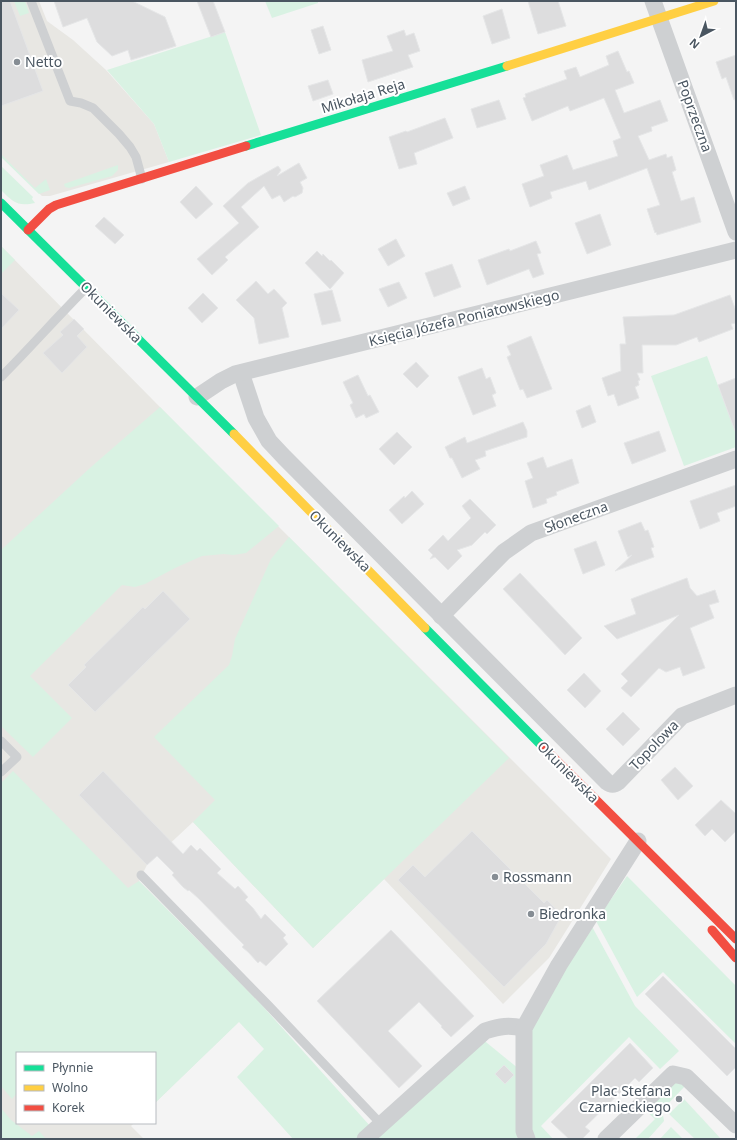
<svg xmlns="http://www.w3.org/2000/svg" width="737" height="1140" viewBox="0 0 737 1140" font-family="'Noto Sans',sans-serif">
<style>
.commercial{fill:#e8e7e3}
.green{fill:#d9f2e3}
.building{fill:#ddddde;stroke:#e5e6e7}
.lines{fill:none;stroke-linecap:round;stroke-linejoin:round}
.lane{stroke:#ced0d2;stroke-width:9}
.street{stroke:#ced0d2;stroke-width:17}
.fast{stroke:#16e098;stroke-width:9}
.slow{stroke:#ffcf43;stroke-width:9}
.jam{stroke:#f24e42;stroke-width:9}
.poi-dot{fill:#868d94;stroke:#fff;stroke-width:1.5}
.labels{text-anchor:middle;stroke-width:4;stroke-linejoin:round;paint-order:stroke}
.poi-label{font-size:14px;fill:#4a5661;stroke:#fff;text-anchor:start}
.street-label{font-size:14px;fill:#4a5661;stroke:#fff}
</style>
<rect width="100%" height="100%" fill="#f4f4f4"/>
<g class="commercial">
<polygon points="1,1 39,1 47,21 73,40 106,70 154,124 169,162 50,196 42,196 1,156"/>
<polygon points="1,246 230,478 611,859 549,958 503,1004 384,879 313,948 193,822 147,865 139,881 259,1002 155,1103 155,1053 17,1053 17,1123 134,1123 131,1126 144,1139 1,1139"/>
</g>
<g class="green">
<polygon points="14,1 25,1 29,13 20,16"/>
<polygon points="265,1 318,1 318,3 272,18"/>
<polygon points="225,32 261,135 169,162 154,124 107,70"/>
<polygon points="1,154 35,188 46,179 50,190 39,194 1,157"/>
<polygon points="118,165 118,170 112,176 69,188 65,187 64,184"/>
<path d="M1,166L33,197L32,199L35,203C18,207 13,202 1,190Z"/>
<polygon points="1,246 15,260 1,274"/>
<polygon points="707,356 736,434 736,447 684,466 651,376"/>
<polygon points="160,407 279,526 246,553 233,555 224,554 202,556 175,568 145,584 135,587 122,585 30,676 72,718 33,757 1,726 1,550 91,467"/>
<polygon points="289,537 509,758 313,948 193,822 215,800 154,737 229,665 232,656 235,639 271,559"/>
<polygon points="13,771 128,888 139,881 259,1002 371,1127 357,1139 293,1139 237,1077 264,1049 239,1022 155,1103 155,1053 17,1053 17,1093 12,1099 1,1086 1,783"/>
<polygon points="627,876 736,986 736,1044 663,972 637,997 596,921"/>
<polygon points="589,921 635,1006 679,1051 660,1069 629,1037 541,1126 553,1139 532,1139 527,1029"/>
<polygon points="481,1038 519,1069 517,1139 368,1139"/>
<polygon points="674,1082 686,1085 662,1110 664,1121 648,1139 635,1139 655,1119 646,1111"/>
<polygon points="684,1099 721,1139 695,1139 669,1114"/>
<polygon points="1,1108 11,1120 32,1136 39,1131 46,1139 1,1139"/>
<polygon points="671,1127 683,1139 660,1139"/>
</g>
<g class="building">
<polygon points="1,1 10,1 43,91 1,106"/>
<polygon points="54,1 132,1 165,17 176,46 131,60 128,50 112,56 97,42 87,18 63,27"/>
<polygon points="197,1 213,1 225,32 211,37"/>
<polygon points="528,1 558,1 566,26 538,34"/>
<polygon points="502,9 510,38 492,44 483,16"/>
<polygon points="323,26 331,50 319,54 311,30"/>
<polygon points="404,30 406,36 414,33 420,51 408,55 413,67 368,82 362,60 393,51 387,36"/>
<polygon points="618,51 627,72 629,71 634,83 615,90 624,113 660,100 668,121 651,127 652,131 638,136 649,160 666,154 667,158 672,156 676,170 672,172 681,201 694,197 701,222 657,235 656,232 655,233 647,209 660,205 647,168 589,190 586,181 550,192 552,198 530,207 522,184 544,176 540,165 567,155 573,170 618,156 613,141 621,138 604,98 570,111 568,106 532,121 523,98 526,97 525,94 567,79 564,71 576,67 580,77 609,65 606,56"/>
<polygon points="736,55 736,99 734,100 726,77 722,79 716,62"/>
<polygon points="328,80 333,94 313,101 308,86"/>
<polygon points="499,100 506,119 477,128 471,109"/>
<polygon points="445,118 453,138 414,153 417,164 399,169 389,137 406,131 407,132"/>
<polygon points="299,163 307,178 300,182 303,188 302,193 295,197 293,196 284,202 280,195 272,199 264,186 241,207 259,227 225,257 228,260 212,275 197,259 239,223 223,206 248,183 278,166 281,170 277,176"/>
<polygon points="196,186 213,204 196,219 180,202"/>
<polygon points="465,186 470,199 453,206 447,193"/>
<polygon points="600,214 611,245 587,254 575,223"/>
<polygon points="104,217 124,235 115,244 95,226"/>
<polygon points="396,239 405,256 388,266 378,249"/>
<polygon points="536,241 541,253 537,254 544,274 533,278 529,269 487,285 478,260 509,249 510,251"/>
<polygon points="317,251 322,256 323,254 330,261 331,260 344,273 330,289 305,263"/>
<polygon points="452,264 461,287 434,297 425,273"/>
<polygon points="256,281 268,294 274,289 287,303 282,308 289,337 259,344 254,318 236,300"/>
<polygon points="399,282 407,298 388,307 379,289"/>
<polygon points="332,290 341,321 322,325 314,294"/>
<polygon points="1,293 19,310 1,329"/>
<polygon points="203,293 218,308 202,323 188,308"/>
<polygon points="730,295 736,311 736,323 731,324 733,329 699,342 697,337 676,345 642,345 643,373 637,373 640,380 638,381 639,385 635,387 639,398 618,406 614,394 608,396 602,378 621,371 620,344 626,344 623,317 674,315"/>
<polygon points="74,319 84,329 77,336 87,347 62,373 43,353 63,335 60,332"/>
<polygon points="531,336 552,389 527,398 523,389 520,390 507,357 511,355 507,346"/>
<polygon points="416,362 429,376 417,388 403,374"/>
<polygon points="482,368 486,379 490,377 496,393 492,395 496,406 473,415 458,377"/>
<polygon points="358,375 368,396 370,395 379,412 366,418 364,414 356,418 350,405 353,403 343,382"/>
<polygon points="736,378 736,431 735,431 718,385"/>
<polygon points="590,405 596,422 582,428 576,411"/>
<polygon points="523,422 527,431 527,437 485,451 486,456 475,460 480,469 462,478 452,458 450,458 445,447 465,437 467,443"/>
<polygon points="659,431 666,451 632,464 624,443"/>
<polygon points="397,432 412,447 394,465 379,449"/>
<polygon points="543,457 547,468 572,459 579,483 556,492 557,495 546,499 547,503 533,508 525,481 533,478 527,463"/>
<polygon points="736,485 736,506 717,513 720,521 700,529 690,501"/>
<polygon points="412,491 424,504 402,524 389,510 404,496 405,498"/>
<polygon points="470,499 496,525 487,534 485,532 472,545 457,550 462,556 448,570 435,557 430,559 433,555 428,550 443,535 448,541 471,518 462,506"/>
<polygon points="641,522 645,531 648,530 654,547 651,548 654,557 615,571 632,555 628,557 618,531"/>
<polygon points="596,541 605,565 583,574 574,549"/>
<polygon points="520,573 582,638 565,655 503,589"/>
<polygon points="687,578 690,588 697,596 715,590 719,602 709,605 714,618 690,628 705,668 683,676 680,667 666,672 659,668 631,697 621,688 628,681 621,674 679,615 617,639 604,626 636,614 631,599"/>
<polygon points="163,591 190,619 95,712 68,685 86,667 84,665 143,607 145,609"/>
<polygon points="584,673 601,691 585,708 567,690"/>
<polygon points="623,712 640,729 623,746 606,729"/>
<polygon points="675,767 693,786 678,800 661,780"/>
<polygon points="103,771 183,854 191,845 197,851 200,848 221,869 217,873 235,889 238,886 248,897 245,900 253,908 261,919 265,914 286,935 283,938 288,944 266,966 260,961 258,963 248,952 242,947 244,945 198,898 189,890 188,891 183,887 172,875 174,873 157,856 147,865 79,795"/>
<polygon points="721,800 736,814 736,831 725,842 712,829 705,836 695,825"/>
<polygon points="472,831 544,903 547,900 562,915 546,944 504,987 398,880 413,865 425,877"/>
<polygon points="391,930 474,1016 451,1037 441,1027 442,1026 419,1002 388,1031 422,1066 399,1088 317,1001"/>
<polygon points="663,976 736,1049 736,1067 727,1076 645,994"/>
<polygon points="630,1043 653,1068 639,1082 635,1078 585,1127 590,1131 582,1139 569,1139 551,1122"/>
<polygon points="504,1065 514,1075 505,1084 495,1074"/>
</g>
<g class="lines">
<g class="lane">
<polyline points="31,1 70,101 81,103 93,108 119,134 130,147 136,157 142,179"/>
<path d="M1,377C30,348 57,317 86,288"/>
<polyline points="1,741 17,757 1,772"/>
<polyline points="141,875 268,1005 381,1124"/>
</g>
<g class="street">
<polyline points="653,1 736,232"/>
<path d="M241,373L256,418L269,441L284,457L607,782C611,785 614,785 618,782L682,716L736,695"/>
<polyline points="197,397 221,381 235,374 736,250"/>
<polyline points="441,616 504,552 531,533 736,459"/>
<path d="M365,1139L485,1031C501,1026 508,1025 524,1028"/>
<polyline points="527,1139 524,1131 524,1028 559,965 638,841"/>
<polyline points="606,1139 673,1074 686,1077 736,1125"/>
</g>
<g class="fast">
<polyline points="246,146 507,66"/>
<polyline points="1,203 234,434"/>
<polyline points="425,628 542,746"/>
</g>
<g class="slow">
<polyline points="507,66 714,1"/>
<polyline points="234,434 425,628"/>
</g>
<g class="jam">
<polyline points="28,230 49,209 56,205 246,146"/>
<polyline points="542,746 736,939"/>
<polyline points="712,930 736,958"/>
</g>
</g>
<g class="poi-dot">
<circle cx="17" cy="62" r="4"/>
<circle cx="495" cy="877" r="4"/>
<circle cx="531" cy="914" r="4"/>
<circle cx="679" cy="1099" r="4"/>
</g>
<g class="labels">
<g class="poi-label">
<text x="25" y="67">Netto</text>
<text x="503" y="882">Rossmann</text>
<text x="539" y="919">Biedronka</text>
<text x="671" y="1096" text-anchor="end">Plac Stefana<tspan x="671" dy="16">Czarnieckiego</tspan></text>
</g>
<g class="street-label">
<text transform="translate(363 96) rotate(-17)" y="5">Mikołaja Reja</text>
<text transform="translate(695 116) rotate(70)" y="5">Poprzeczna</text>
<text transform="translate(111 312) rotate(45)" y="5">Okuniewska</text>
<text transform="translate(464 318) rotate(-14)" y="5">Księcia Józefa Poniatowskiego</text>
<text transform="translate(576 517) rotate(-20)" y="5">Słoneczna</text>
<text transform="translate(340 541) rotate(45)" y="5">Okuniewska</text>
<text transform="translate(654 745) rotate(-46)" y="5">Topolowa</text>
<text transform="translate(568 772) rotate(45)" y="5">Okuniewska</text>
</g>
</g>
<rect width="737" height="1140" fill="none" stroke="#4a5661" stroke-width="4"/>
<rect x="16" y="1052" width="140" height="72" fill="#ffffff" stroke="#b7bbc0"/>
<rect x="24" y="1065" width="20" height="6" fill="#16e098" stroke="#b7bbc0"/>
<text x="52" y="1072" font-size="12" fill="#4a5661">Płynnie</text>
<rect x="24" y="1085" width="20" height="6" fill="#ffcf43" stroke="#b7bbc0"/>
<text x="52" y="1092" font-size="12" fill="#4a5661">Wolno</text>
<rect x="24" y="1105" width="20" height="6" fill="#f24e42" stroke="#b7bbc0"/>
<text x="52" y="1112" font-size="12" fill="#4a5661">Korek</text>
<g transform="translate(701 36) rotate(221)" stroke="#ffffff" stroke-width="3" paint-order="stroke">
<path d="M0-3L7 15L0 10L-7 15Z" fill="#4a5661"/>
<text y="-6" font-size="11" font-weight="bold" text-anchor="middle" fill="#4a5661">N</text>
</g>
</svg>
